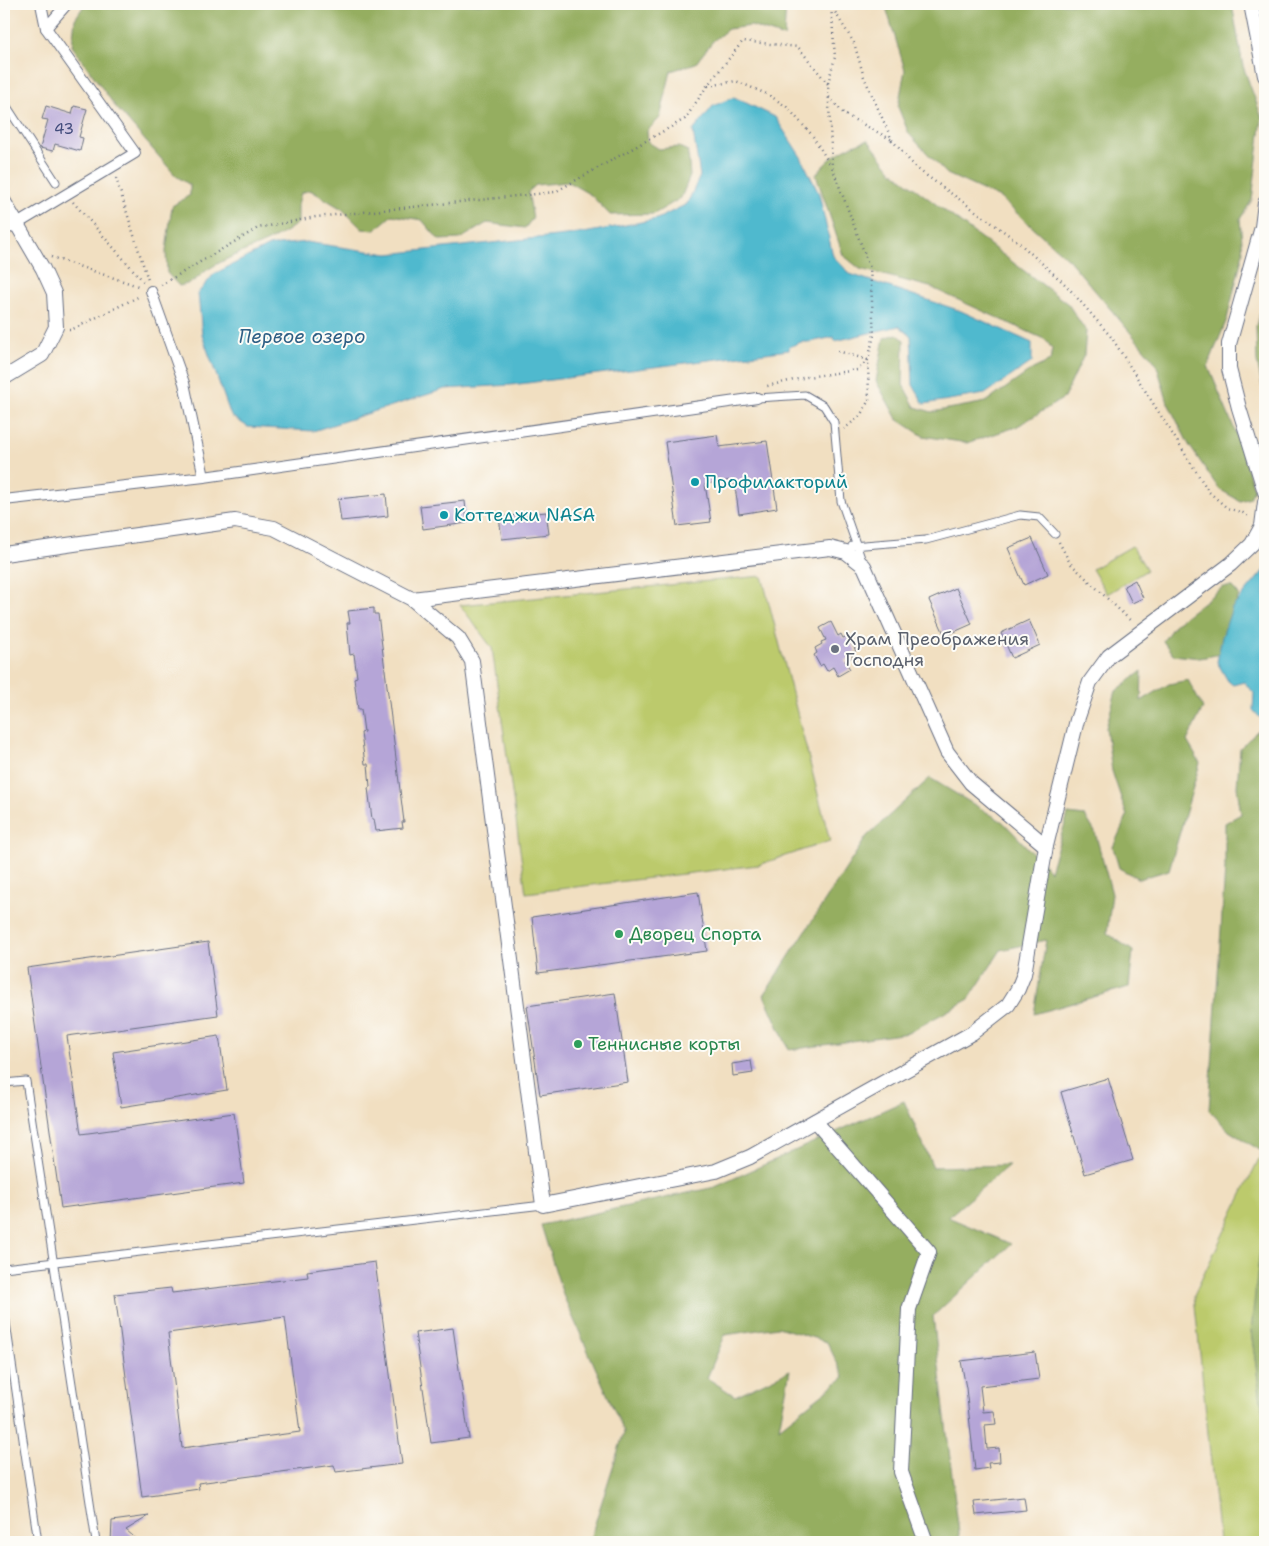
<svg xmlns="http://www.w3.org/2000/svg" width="1269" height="1546" viewBox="0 0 1269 1546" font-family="'Shantell Sans',sans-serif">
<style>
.green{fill:#bcca6c;stroke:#6c7c65}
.forest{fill:#95ae60;stroke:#586e5f;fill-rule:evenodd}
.water{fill:#50b9ce;stroke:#367496}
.building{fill:#b5a5d7;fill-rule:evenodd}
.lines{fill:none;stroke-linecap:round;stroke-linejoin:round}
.service-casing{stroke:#666d81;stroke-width:9}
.pedestrian-casing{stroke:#666d81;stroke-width:12}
.minor-casing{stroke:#666d81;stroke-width:16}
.path{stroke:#666d81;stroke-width:2.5;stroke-dasharray:1 4;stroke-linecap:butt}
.service{stroke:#fff;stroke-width:7}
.pedestrian{stroke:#fff;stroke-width:10}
.minor{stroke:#fff;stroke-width:14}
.culture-dot{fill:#0f9aa8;stroke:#fdfcf7;stroke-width:2}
.worship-dot{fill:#6b7280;stroke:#fdfcf7;stroke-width:2}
.leisure-dot{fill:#2e9e5b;stroke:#fdfcf7;stroke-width:2}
.labels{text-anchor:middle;stroke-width:4;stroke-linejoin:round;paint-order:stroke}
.number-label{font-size:15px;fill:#424c7c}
.culture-label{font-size:18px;fill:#0d838f;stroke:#fdfcf7;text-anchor:start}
.worship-label{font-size:18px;fill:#5b616d;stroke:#fdfcf7;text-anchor:start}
.leisure-label{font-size:18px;fill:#27864d;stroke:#fdfcf7;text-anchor:start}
.water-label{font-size:19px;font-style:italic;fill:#2e5f85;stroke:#fdfcf7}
</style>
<rect width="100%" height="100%" fill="#fdfcf7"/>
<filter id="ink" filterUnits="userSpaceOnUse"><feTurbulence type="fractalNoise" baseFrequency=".02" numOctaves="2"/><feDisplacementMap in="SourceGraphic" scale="10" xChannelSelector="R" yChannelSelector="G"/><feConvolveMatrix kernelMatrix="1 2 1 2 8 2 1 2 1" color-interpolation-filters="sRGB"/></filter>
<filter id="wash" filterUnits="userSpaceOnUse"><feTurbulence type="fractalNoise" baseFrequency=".0096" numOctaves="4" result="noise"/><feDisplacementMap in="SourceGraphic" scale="20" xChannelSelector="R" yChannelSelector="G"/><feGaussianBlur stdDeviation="1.12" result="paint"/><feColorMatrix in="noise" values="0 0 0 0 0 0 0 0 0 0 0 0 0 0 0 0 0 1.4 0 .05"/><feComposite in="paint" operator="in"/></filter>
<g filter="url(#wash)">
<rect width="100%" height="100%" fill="#f1dfc1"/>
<g class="green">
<polygon points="1132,546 1147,570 1107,594 1092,569"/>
<polygon points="762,576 830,841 758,865 526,893 492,648 460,605"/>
<polygon points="1265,1146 1265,1301 1251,1331 1265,1428 1265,1542 1219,1542 1194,1295"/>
</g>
<g class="forest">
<path d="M85,4H786L784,37L751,26L728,29L713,41L696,63L671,71L660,118L647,131L648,142L659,149L679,147L688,151L690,176L681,198L654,214L610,215L591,195L568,182L536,185L528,192L533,218L525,228L487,223L460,239L439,240L422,220L392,215L375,230L362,229L342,209L310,190L301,193L298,204V223C272,244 240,250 212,267C196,276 199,282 179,286L167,273L166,251L172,206L190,195V185L176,176L115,106L72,46L75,19Z"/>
<polygon points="885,4 1232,4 1243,66 1262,118 1252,200 1240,219 1243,253 1227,319 1208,366 1234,428 1254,489 1250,498 1240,501 1219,489 1189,445 1168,403 1156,363 1069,260 1000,198 947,174 909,134 898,107 905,70"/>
<path d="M868,140L892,171L1068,304L1086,331L1084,355L1064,398L1016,427L967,443L923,436L897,419L876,381L884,338L897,334L904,340L903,385L915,407L932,412L986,402L1033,369L1050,361L1052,349L1046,340L930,287L860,269L843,255L816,175C829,156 847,146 868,140Z"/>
<polygon points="1265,297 1265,400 1257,362 1256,326"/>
<polygon points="1223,587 1232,587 1239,595 1227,630 1221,654 1200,658 1173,655 1163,641 1175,624"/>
<polygon points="1142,671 1141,701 1169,684 1188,680 1203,708 1187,741 1200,763 1169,870 1139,879 1119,868 1113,847 1127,816 1112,771 1106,728 1116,691"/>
<polygon points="1259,729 1265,735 1265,1151 1263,1152 1229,1131 1209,1110 1225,869 1225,823 1241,814 1237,787 1240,748"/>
<polygon points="930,778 1003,822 1050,871 1068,814 1085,816 1095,832 1112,894 1107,933 1133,951 1129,987 1034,1014 1046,940 1001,950 969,999 908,1033 789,1050 764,995 867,836"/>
<path d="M904,1101L933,1167L1009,1165L948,1217L1011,1244L933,1316L960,1542H589L624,1432L563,1295L541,1225L715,1187ZM778,1327L827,1342L844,1377L779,1428L790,1370L735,1396L707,1378L725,1335Z"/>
<polygon points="1265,1223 1265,1428 1251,1331 1259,1257"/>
</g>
<g class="water">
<polygon points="734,97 775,117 801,157 819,194 833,256 850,274 961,311 1032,343 1032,362 985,394 924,404 913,385 911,336 899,326 835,341 834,337 810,342 801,342 789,347 789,350 511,385 445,389 313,431 248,427 231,416 202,335 198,293 214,274 269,246 306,242 388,254 584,233 657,219 687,204 700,176 693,131 713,106"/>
<polygon points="1265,569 1265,723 1253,710 1254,693 1244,682 1233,685 1228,681 1217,662 1222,637 1232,608"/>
</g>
<g id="blocks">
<g class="building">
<polygon points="46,106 72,114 74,106 87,109 79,137 83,138 80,151 55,144 53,151 40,148 48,120 42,119"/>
<polygon points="717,435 719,447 767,441 777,508 739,514 734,480 705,484 711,522 677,526 665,442"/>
<polygon points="386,494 388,516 341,521 338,499"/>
<polygon points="465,501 467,523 423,529 420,506"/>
<polygon points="546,512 549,534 502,539 499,517"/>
<polygon points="1032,538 1048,574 1024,585 1008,548"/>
<polygon points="1135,580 1143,598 1132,603 1124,586"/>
<polygon points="956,588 972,624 945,636 929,600"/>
<polygon points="374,608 374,614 378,614 404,822 402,822 403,828 376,831 374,819 372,819 368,788 370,787 368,764 365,764 361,733 364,732 361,709 358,709 354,678 357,677 354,654 350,655 347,623 350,623 348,611"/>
<polygon points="1029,620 1040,645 1012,658 1001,633"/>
<polygon points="831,622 838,636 841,634 843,638 848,636 856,651 851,653 853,657 845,661 850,669 838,676 833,667 827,671 823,664 820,666 814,655 817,653 815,648 822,644 821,642 826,640 820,628"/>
<polygon points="698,892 707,951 538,973 532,917"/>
<polygon points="208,942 218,1015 67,1036 81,1134 234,1113 244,1183 61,1208 27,968"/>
<polygon points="615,993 628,1082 540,1095 527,1006"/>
<polygon points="219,1036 227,1090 121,1107 113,1052"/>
<polygon points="751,1061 753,1073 733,1076 732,1064"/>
<polygon points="1108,1078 1133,1160 1085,1174 1061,1092"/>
<path d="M375,1262L402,1464L336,1472L334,1465L198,1483L199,1489L142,1497L115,1294L171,1288L172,1293L308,1277L307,1271ZM285,1317L300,1432L182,1448L168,1333Z"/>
<polygon points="453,1328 469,1438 431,1443 415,1333"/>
<polygon points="1035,1352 1039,1379 980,1386 983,1412 994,1411 996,1424 985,1425 987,1449 999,1448 1000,1462 988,1463 989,1468 975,1470 966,1388 961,1361"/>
<polygon points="1024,1497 1026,1510 976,1515 974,1502"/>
<polygon points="149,1516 126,1530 140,1542 111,1542 112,1521"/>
</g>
</g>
</g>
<g filter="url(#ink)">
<use href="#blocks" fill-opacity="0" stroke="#666d81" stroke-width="1"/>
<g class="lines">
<g class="service-casing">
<g id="service">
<polyline points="4,102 56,182"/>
<polyline points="4,233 17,224"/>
<polyline points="757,398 805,395 824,406 834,422 841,501 862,561"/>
<polyline points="852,546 926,540 1020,515 1039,517 1055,534"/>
<polyline points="4,1083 26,1081 96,1542"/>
<polyline points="4,1268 543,1205"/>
<polyline points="4,1309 38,1542"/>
</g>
</g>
<g class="pedestrian-casing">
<g id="pedestrian">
<polyline points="46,28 67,4"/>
<polyline points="17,224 135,153 46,28 41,4"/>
<polyline points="151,291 184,383 204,477"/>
<polyline points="4,500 204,477 757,398"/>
</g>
</g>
<g class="minor-casing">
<g id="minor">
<polyline points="1251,4 1265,76"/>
<polyline points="4,202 43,269 54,293 56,327 42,355 4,378"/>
<polyline points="1265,203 1262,227 1229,344 1229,369 1239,408 1265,492"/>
<polyline points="4,554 235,521 274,528 412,599 458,638 472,661 543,1205 716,1171 750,1157 972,1033 1008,1005 1018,989 1024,974 1046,846 1077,720 1090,682 1109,656 1231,564 1252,544 1262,526 1265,502"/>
<polyline points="412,599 830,548 846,552 864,566 947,752 971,783 1046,846"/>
<polyline points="815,1121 929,1252 909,1309 901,1472 926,1542"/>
</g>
</g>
<g class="path">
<polyline points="830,4 854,43 864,77 892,140 916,168 1017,241 1066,285 1112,338 1209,492 1227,508 1243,513 1249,517"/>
<polyline points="828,83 835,57 831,6 838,4"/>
<polyline points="708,86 736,81 769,95 787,107 812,135 831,166"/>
<polyline points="829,97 844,114 892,140"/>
<polyline points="116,178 148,280"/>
<polyline points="73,202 144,282"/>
<polyline points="51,257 141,287"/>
<polyline points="161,285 258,228 316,217 555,192 685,119 707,86 743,41 798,47 828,84 832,167 870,268 874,335 868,360 857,370 807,377 767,386"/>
<polyline points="69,330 71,330 140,296"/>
<polyline points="838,351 868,360 869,400 860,416 844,429"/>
<polyline points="1059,542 1070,563 1132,622"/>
</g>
<use href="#service" class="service"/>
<use href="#pedestrian" class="pedestrian"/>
<use href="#minor" class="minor"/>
</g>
</g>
<g class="culture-dot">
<circle cx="695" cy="482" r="5"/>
<circle cx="444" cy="515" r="5"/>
</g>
<circle class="worship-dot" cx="835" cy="649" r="5"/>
<g class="leisure-dot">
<circle cx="619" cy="934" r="5"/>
<circle cx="578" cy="1044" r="5"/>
</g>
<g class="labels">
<g class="number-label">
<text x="64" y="134">43</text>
</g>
<g class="culture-label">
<text x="705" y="488">Профилакторий</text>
<text x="454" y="521">Коттеджи NASA</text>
</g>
<g class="worship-label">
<text x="845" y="645">Храм Преображения<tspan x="845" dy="21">Господня</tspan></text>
</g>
<g class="leisure-label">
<text x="629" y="940">Дворец Спорта</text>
<text x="588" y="1050">Теннисные корты</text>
</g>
<g class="water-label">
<text x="302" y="343">Первое озеро</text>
</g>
</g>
<rect width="1269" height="1546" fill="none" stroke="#fdfcf7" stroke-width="20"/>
</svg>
